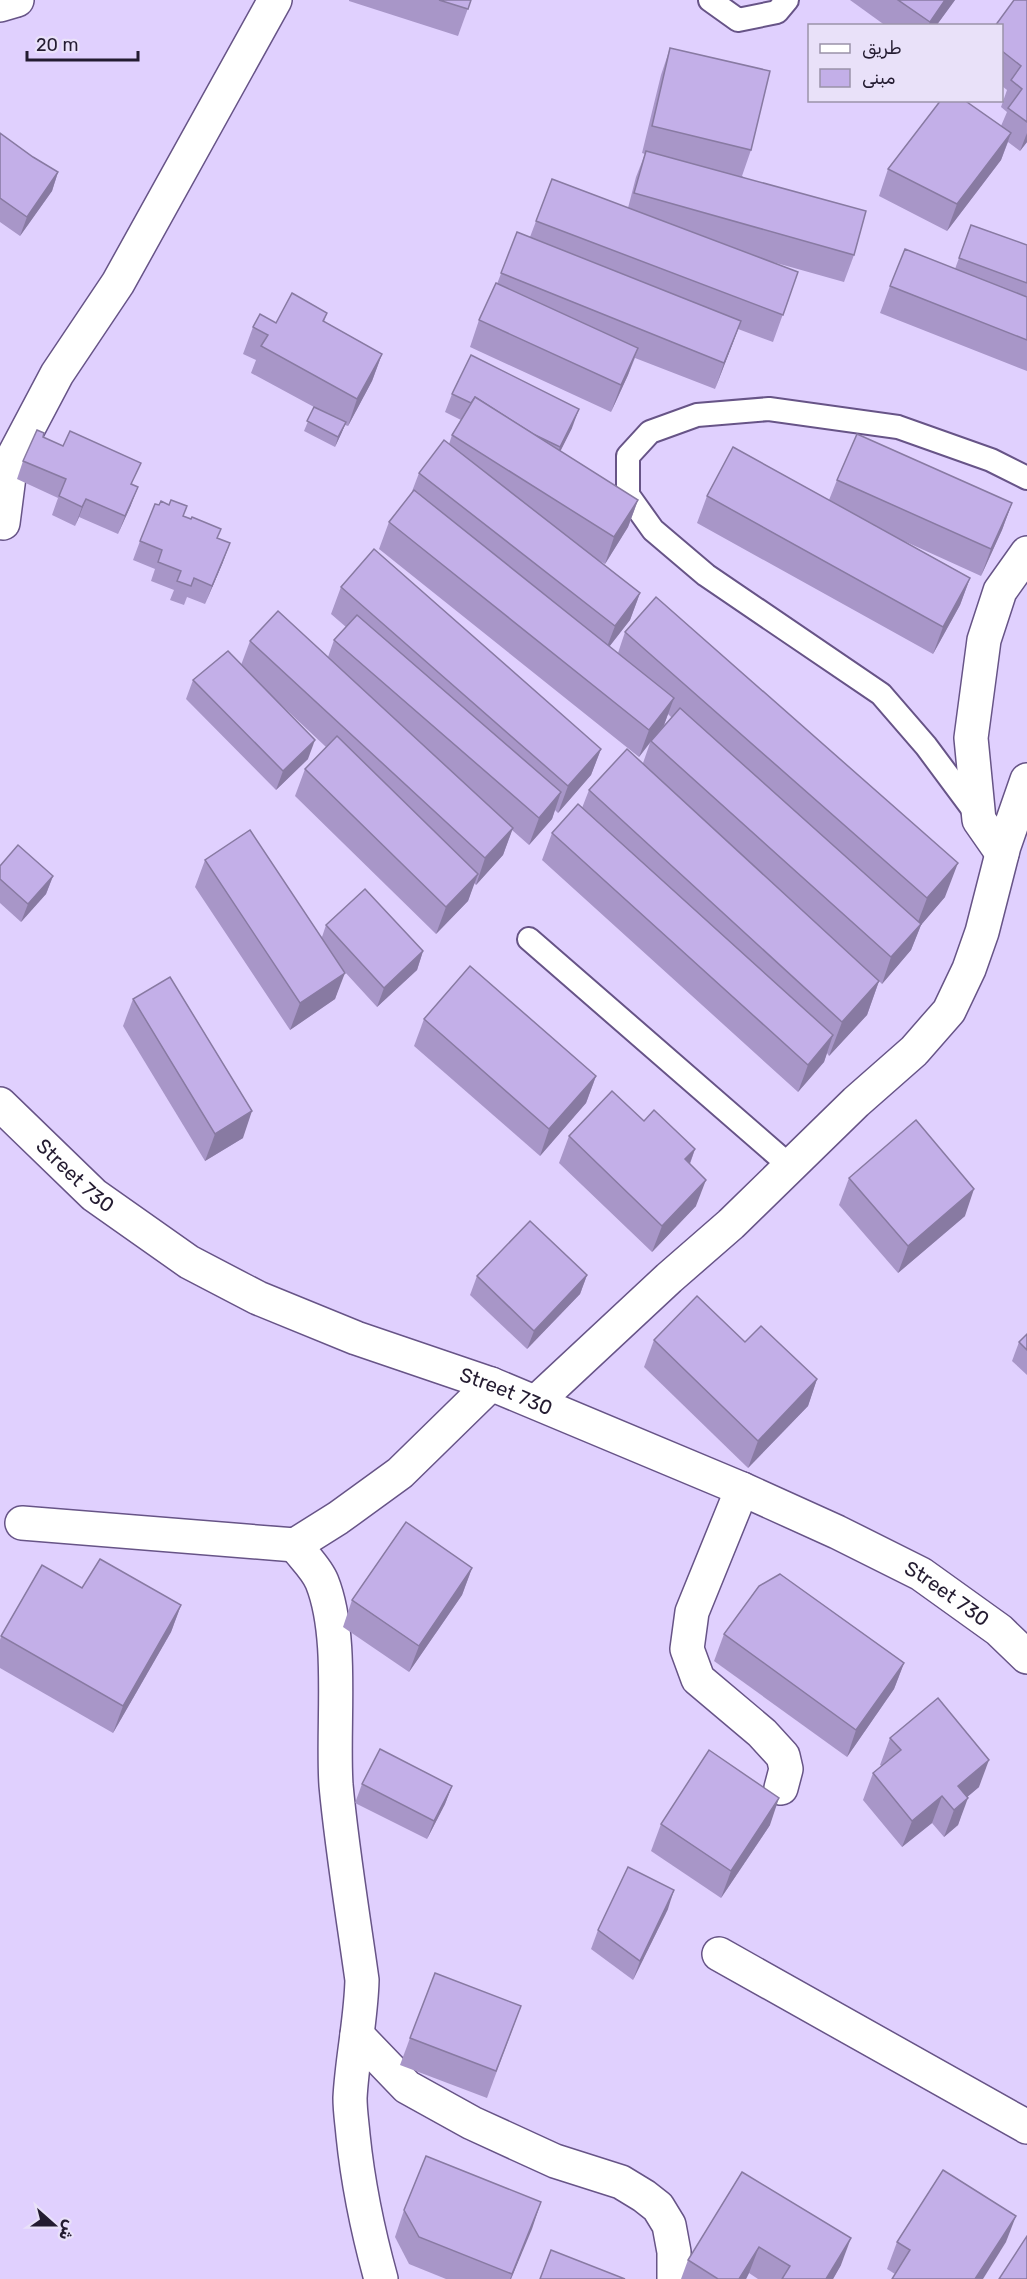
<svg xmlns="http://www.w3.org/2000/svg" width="1027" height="2279" viewBox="0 0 1027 2279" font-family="Rubik,Cairo,sans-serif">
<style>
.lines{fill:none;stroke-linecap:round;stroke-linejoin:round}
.lane-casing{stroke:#675487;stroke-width:26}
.street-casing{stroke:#675487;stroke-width:36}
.lane{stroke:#fff;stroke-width:22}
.street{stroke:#fff;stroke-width:33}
.wall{fill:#a896c8;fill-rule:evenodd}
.shaded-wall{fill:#887aa2}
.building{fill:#c3afe8;stroke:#887aa2;stroke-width:1.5}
.labels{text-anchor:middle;stroke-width:5;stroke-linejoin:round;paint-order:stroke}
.street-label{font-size:20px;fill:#241c31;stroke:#e9e1f9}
</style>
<rect width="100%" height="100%" fill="#e0d0fe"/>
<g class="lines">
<g class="lane-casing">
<g id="lane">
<polyline points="710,0 738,20 777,12 787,0"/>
<polyline points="978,816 926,746 881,694 706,575 653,530 628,495 628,456 650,432 697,415 769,409 898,427 991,460 1027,478"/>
<polyline points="529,939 790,1166"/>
</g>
</g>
<g class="street-casing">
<g id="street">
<polyline points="0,5 17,0"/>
<polyline points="3,523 11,461 57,374 118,283 275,0"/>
<polyline points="1002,853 979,820 971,738 984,640 1000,591 1027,553"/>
<path id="s1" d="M0,1104L94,1195L189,1262L258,1298L356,1338L491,1384L742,1489L837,1532L921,1574L999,1630L1027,1657"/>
<polyline points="536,1402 669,1278 731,1224 856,1102 914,1051 949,1011 969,969 982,932 1004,846 1027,780"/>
<polyline points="742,1489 692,1612 687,1649 698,1679 762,1733 783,1756 786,1769 781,1788"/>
<polyline points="22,1523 295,1545"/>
<polyline points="719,1954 1027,2127"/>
<polyline points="357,2035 407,2087 472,2123 555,2161 621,2182 644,2196 658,2207 669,2225 674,2252 674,2279"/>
<path d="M381,2279C368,2232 358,2184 353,2135C352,2123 350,2111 350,2098C352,2059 361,2020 362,1980C353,1915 342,1850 336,1785C332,1725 344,1637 322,1582C317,1569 303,1556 295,1545L338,1518L400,1473L491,1384"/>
</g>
</g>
<use href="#lane" class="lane"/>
<use href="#street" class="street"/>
</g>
<g class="wall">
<polygon points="349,0 471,0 458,36 349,1"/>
<polygon points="850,0 955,0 936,26 886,26"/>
<polygon points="1027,0 1027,142 1020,151 1008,142 1001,160 947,231 879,196 888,169 1001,126 1007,112 1001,107 1007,90 1002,86 1002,26"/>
<polygon points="670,48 751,150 742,176 854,255 844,282 762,259 798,272 773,342 738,329 715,389 635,358 628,375 611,412 470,347 479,320 497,284 517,232 530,237 552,179 628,208 636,177 645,154 642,153 661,75"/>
<polygon points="0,133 33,157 58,172 52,191 20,236 0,222"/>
<polygon points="971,225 1027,245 1027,371 880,313 890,286 955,269"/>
<polygon points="327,313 324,322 382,354 372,381 348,426 345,425 335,447 304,431 314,407 251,373 256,360 243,354 253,327"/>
<path d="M452,394L572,428L560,451L638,500L628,527L605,564L593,557L640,593L630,620L609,647L618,653L625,632L945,897L921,925L911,950L882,984L879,981L867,1015L829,1056L827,1053L824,1062L798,1092L542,860L552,833L582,808L589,790L643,763L650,743L639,757L379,549L389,522L411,494L419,473L449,444L452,435L461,420L445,412ZM668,714L672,718L664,725Z"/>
<polygon points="43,437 133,484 131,505 118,534 79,517 75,526 52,515 58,498 17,479 23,461"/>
<polygon points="837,480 1012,503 1002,530 981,576 904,541 970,578 960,605 933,654 697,523 707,496 829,500"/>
<polygon points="183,516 217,538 223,562 205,604 187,597 184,605 170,600 174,590 151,581 155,569 133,560 140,541"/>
<polygon points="341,587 601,749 591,775 558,813 555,810 552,819 529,845 512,830 503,855 476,885 474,883 468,901 436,934 295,796 305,769 326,747 275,699 308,759 276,790 186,699 193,680 241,665 250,641 328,657 334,640 346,627 331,614"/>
<polygon points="205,860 322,937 326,925 423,951 417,970 377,1007 344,971 335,999 290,1030 195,887"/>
<polygon points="0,866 53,876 46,894 21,922 0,903"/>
<polygon points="133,999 243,1138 205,1161 123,1026"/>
<polygon points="424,1019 596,1076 586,1103 540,1156 414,1046"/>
<polygon points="644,1121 695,1149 690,1164 696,1206 652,1252 559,1163 569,1136"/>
<polygon points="849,1178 965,1216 898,1273 839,1205"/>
<polygon points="587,1275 580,1294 527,1349 470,1295 477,1276"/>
<polygon points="1027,1334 1027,1375 1012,1361 1019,1342"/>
<polygon points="654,1340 745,1342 817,1379 808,1406 748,1468 644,1367"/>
<polygon points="472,1568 462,1595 409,1672 343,1627 352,1600"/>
<polygon points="82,1588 181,1605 171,1632 113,1733 0,1668 0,1640 1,1636"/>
<polygon points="724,1634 904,1663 894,1689 847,1757 714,1661"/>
<polygon points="890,1738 979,1787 967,1797 958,1825 944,1837 932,1823 902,1847 863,1800 873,1773 882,1766 880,1765"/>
<polygon points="362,1784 452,1786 445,1804 427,1839 355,1803"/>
<polygon points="661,1824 770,1825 721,1898 651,1851"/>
<polygon points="668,1909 633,1980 591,1949 598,1930"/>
<polygon points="521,2006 487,2098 400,2065 410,2038"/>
<polygon points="742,2172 841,2265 833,2279 758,2279 749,2273 746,2279 681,2279 688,2260"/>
<polygon points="541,2202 511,2279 446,2279 409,2264 395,2237 404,2210"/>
<polygon points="897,2242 1006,2242 895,2274 887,2269"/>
</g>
<g class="shaded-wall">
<polygon points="945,0 955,0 936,26 928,26 930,22"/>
<polygon points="1011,133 1001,160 947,231 957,204"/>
<polygon points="1027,133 1027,142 1020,151"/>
<polygon points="58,172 52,191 20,236 27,217"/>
<polygon points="741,321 731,348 715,389 724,363"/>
<polygon points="638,348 628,375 611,412 621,385"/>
<polygon points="382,354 372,381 348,426 357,399"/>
<polygon points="579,409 572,428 553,466 560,447"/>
<polygon points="346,422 342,432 335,447 338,437"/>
<polygon points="138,487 131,505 118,534 125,516"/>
<polygon points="86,499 79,517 75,526 82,507"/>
<polygon points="638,500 628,527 605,564 614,537"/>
<polygon points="1012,503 1002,530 981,576 991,549"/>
<polygon points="230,543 223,562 205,604 212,586"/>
<polygon points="970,578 960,605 933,654 943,627"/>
<polygon points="640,593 630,620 605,652 615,626"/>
<polygon points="674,698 664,725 651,741 639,757 649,730"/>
<polygon points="315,740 308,759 276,790 283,771"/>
<polygon points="601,749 591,775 558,813 568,786"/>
<polygon points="561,792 552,819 529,845 539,818"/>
<polygon points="513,828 503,855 476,885 485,858"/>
<polygon points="958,863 945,897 921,925 911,950 882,984 891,957 915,930 927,898"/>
<polygon points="478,874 468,901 436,934 446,907"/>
<polygon points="53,876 46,894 21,922 28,904"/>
<polygon points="423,951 417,970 377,1007 384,988"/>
<polygon points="345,973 335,999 290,1030 300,1003"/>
<polygon points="879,981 867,1015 829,1056 842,1022"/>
<polygon points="833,1035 824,1062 798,1092 808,1065"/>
<polygon points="596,1076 586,1103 540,1156 549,1129"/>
<polygon points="252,1111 243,1138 205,1161 215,1134"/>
<polygon points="695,1149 685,1176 685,1159"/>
<polygon points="706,1180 696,1206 652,1252 662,1226"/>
<polygon points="974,1189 965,1216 898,1273 908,1246"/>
<polygon points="587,1275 580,1294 527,1349 534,1331"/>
<polygon points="817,1379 808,1406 748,1468 758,1441"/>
<polygon points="472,1568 462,1595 409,1672 419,1646"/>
<polygon points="181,1605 171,1632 113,1733 123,1706"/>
<polygon points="904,1663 894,1689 847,1757 856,1730"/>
<polygon points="989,1760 979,1787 953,1809 958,1786"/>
<polygon points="452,1786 445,1804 427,1839 434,1821"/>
<polygon points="942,1796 932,1823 902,1847 912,1821"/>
<polygon points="779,1798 770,1825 721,1898 731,1871"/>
<polygon points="968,1798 958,1825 944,1837 954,1810"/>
<polygon points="674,1890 668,1909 633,1980 640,1961"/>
<polygon points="541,2202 532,2229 511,2279 510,2279"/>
<polygon points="1016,2216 1006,2242 983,2279 975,2279"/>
<polygon points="851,2238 841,2265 833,2279 826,2279"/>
<polygon points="759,2247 749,2273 746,2279 739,2279"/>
</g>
<g class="building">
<polygon points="439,0 471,0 468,9"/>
<polygon points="898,0 945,0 930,22"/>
<polygon points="1014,0 1027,0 1027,122 1008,108 1022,89 1011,80 1021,66 1002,51 1002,26 995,26"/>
<polygon points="670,48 770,71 751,150 652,126"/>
<polygon points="941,100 964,100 1011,133 957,204 888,169"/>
<polygon points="0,133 33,157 58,172 27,217 0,198"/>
<polygon points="646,151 866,211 854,255 634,193"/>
<polygon points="552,179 798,272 783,315 536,221"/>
<polygon points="971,225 1027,245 1027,283 959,258"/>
<polygon points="517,232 741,321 724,363 501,273"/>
<polygon points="905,249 1027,297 1027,340 890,286"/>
<polygon points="496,283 638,348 621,385 479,320"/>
<polygon points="292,293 327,313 323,321 382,354 357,399 261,346 268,335 253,327 260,314 276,323"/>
<polygon points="471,355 579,409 560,447 533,434 475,397 471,403 452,394"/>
<polygon points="475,397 638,500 614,537 452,435"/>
<polygon points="314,407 346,422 338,437 307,421"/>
<polygon points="37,430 44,433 43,437 63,446 70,431 141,463 131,484 138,487 125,516 86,499 82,507 59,496 66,479 23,461"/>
<polygon points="857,434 1012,503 991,549 837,480"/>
<polygon points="444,440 640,593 615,626 419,473"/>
<polygon points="733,447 970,578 943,627 707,496"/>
<polygon points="414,490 674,698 649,730 389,522"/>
<polygon points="171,500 187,506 183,516 191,519 192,517 221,529 217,538 230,543 212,586 194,578 191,586 177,581 181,571 158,562 162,550 140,541 155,504 159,505 161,501 169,505"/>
<polygon points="374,549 601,749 568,786 341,587"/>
<polygon points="656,597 958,863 927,898 625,632"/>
<polygon points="278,611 513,828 485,858 250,641"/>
<polygon points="357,615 561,792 539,818 334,640"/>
<polygon points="228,651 315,740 283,771 193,680"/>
<polygon points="680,708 921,924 891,957 651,741"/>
<polygon points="337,736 478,874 446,907 305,769"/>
<polygon points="627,749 879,981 842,1022 589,790"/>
<polygon points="578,804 833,1035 808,1065 552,833"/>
<polygon points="250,830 345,973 300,1003 205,860"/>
<polygon points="18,845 53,876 28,904 0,879 0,866"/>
<polygon points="365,889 423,951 384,988 326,925"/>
<polygon points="470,966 596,1076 549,1129 424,1019"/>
<polygon points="170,977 252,1111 215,1134 133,999"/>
<polygon points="612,1091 644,1121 654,1110 695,1149 685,1159 706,1180 662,1226 569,1136"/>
<polygon points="916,1120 974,1189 908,1246 849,1178"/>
<polygon points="530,1221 587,1275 534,1331 477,1276"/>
<polygon points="697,1296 745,1342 761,1326 817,1379 758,1441 654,1340"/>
<polygon points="1027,1334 1027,1350 1019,1342"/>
<polygon points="406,1522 472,1568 419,1646 352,1600"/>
<polygon points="100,1559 181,1605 123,1706 1,1636 42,1565 82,1588"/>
<polygon points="780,1574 904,1663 856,1730 724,1634 759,1586"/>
<polygon points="938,1698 989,1760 958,1786 968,1798 954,1810 942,1796 912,1821 873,1773 901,1750 890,1738"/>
<polygon points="380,1749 452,1786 434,1821 362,1784"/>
<polygon points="709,1750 779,1798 731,1871 661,1824"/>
<polygon points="628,1867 674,1890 640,1961 598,1930"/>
<polygon points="435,1973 521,2006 496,2071 410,2038"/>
<polygon points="426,2156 541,2202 512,2274 419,2237 404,2210"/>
<polygon points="943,2170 1016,2216 975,2279 892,2279 910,2250 897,2242"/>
<polygon points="742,2172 851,2238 826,2279 782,2279 790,2266 759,2247 739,2279 718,2279 688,2260"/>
<polygon points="1027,2236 1027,2279 999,2279"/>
<polygon points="551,2250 625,2279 540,2279"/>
</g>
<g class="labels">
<g class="street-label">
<text dy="7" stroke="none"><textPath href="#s1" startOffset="104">Street 730</textPath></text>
<text dy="7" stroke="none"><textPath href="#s1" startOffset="590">Street 730</textPath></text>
<text dy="7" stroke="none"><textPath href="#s1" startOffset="1076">Street 730</textPath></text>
</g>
</g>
<rect x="808" y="24" width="195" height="78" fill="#e9e1f9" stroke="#9a92a9" stroke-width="1.5"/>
<rect x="820" y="44" width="30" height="9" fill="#ffffff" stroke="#9a92a9" stroke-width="1.5"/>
<text x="862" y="54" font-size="18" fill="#241c31">طريق</text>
<rect x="820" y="69" width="30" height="18" fill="#c3afe8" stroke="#9a92a9" stroke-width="1.5"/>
<text x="862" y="84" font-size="18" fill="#241c31">مبنى</text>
<g transform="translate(54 2225) rotate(111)" stroke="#e9e1f9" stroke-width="4.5" paint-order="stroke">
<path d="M0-4.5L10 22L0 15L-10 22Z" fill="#241c31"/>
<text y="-9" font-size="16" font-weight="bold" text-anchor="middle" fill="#241c31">ش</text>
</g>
<path d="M27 51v9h111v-9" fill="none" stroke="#241c31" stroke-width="3"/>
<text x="36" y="51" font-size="18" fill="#241c31" stroke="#e9e1f9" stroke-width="4.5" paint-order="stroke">20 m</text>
</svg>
